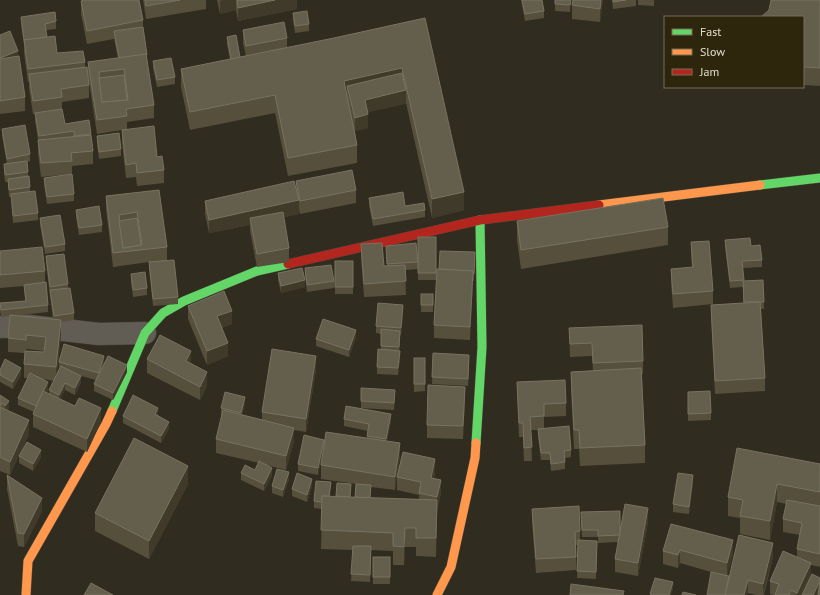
<svg xmlns="http://www.w3.org/2000/svg" width="820" height="595" viewBox="0 0 820 595" font-family="'PT Sans',sans-serif">
<style>
.lines{fill:none;stroke-linecap:round;stroke-linejoin:round}
.street-casing{stroke:#4c483d;stroke-width:23}
.fast-casing{stroke:#4c483d;stroke-width:10}
.slow-casing{stroke:#4c483d;stroke-width:10}
.jam-casing{stroke:#4c483d;stroke-width:10}
.street{stroke:#615d54;stroke-width:22}
.fast{stroke:#63d668;stroke-width:9}
.slow{stroke:#ff974d;stroke-width:9}
.jam{stroke:#b3261e;stroke-width:9}
.wall{fill:#554f3c;fill-rule:evenodd}
.shaded-wall{fill:#403a2a}
.building{fill:#645e4c;stroke:#787260;fill-rule:evenodd}
</style>
<rect width="100%" height="100%" fill="#302c1f"/>
<g class="lines">
<g class="street-casing">
<polyline id="street" points="0,327 29,326 99,334 145,333"/>
</g>
<g class="fast-casing">
<g id="fast">
<polyline points="760,185 820,178"/>
<polyline points="112,411 145,333 163,313 184,301 257,271 288,264"/>
<polyline points="476,443 482,347 480,220"/>
</g>
</g>
<g class="slow-casing">
<g id="slow">
<polyline points="599,205 760,185"/>
<polyline points="26,595 28,561 106,424 112,411"/>
<polyline points="437,595 451,567 475,458 476,443"/>
</g>
</g>
<g class="jam-casing">
<polyline id="jam" points="288,264 480,220 599,205"/>
</g>
<use href="#street" class="street"/>
<use href="#fast" class="fast"/>
<use href="#slow" class="slow"/>
<use href="#jam" class="jam"/>
</g>
<g class="wall">
<polygon points="143,0 206,0 206,9 146,19"/>
<polygon points="217,0 297,0 297,9 238,21 236,10 220,14"/>
<polygon points="521,0 542,0 544,11 544,18 525,21"/>
<polygon points="555,0 571,0 570,12 555,11"/>
<polygon points="603,0 600,22 572,19 572,5"/>
<polygon points="612,0 636,0 636,6 613,9"/>
<polygon points="638,0 654,0 654,6 638,5"/>
<polygon points="820,0 820,86 803,85 803,17 769,10"/>
<polygon points="81,1 143,20 143,27 147,55 147,60 154,105 154,118 127,122 127,129 157,157 164,170 164,183 137,186 136,177 126,178 122,143 122,130 97,134 88,75 88,62 118,58 114,39 87,44 81,14"/>
<polygon points="293,13 309,24 309,31 295,33 293,20"/>
<polygon points="21,17 56,21 56,29 46,30 47,37 57,53 85,62 85,67 89,85 89,98 62,102 62,109 65,124 89,120 93,151 93,164 72,166 72,174 41,177 38,153 38,140 35,120 35,114 33,114 29,88 29,82 28,82 24,53 24,45 21,24"/>
<polygon points="425,18 464,210 432,218 406,103 368,112 368,128 355,131 357,145 357,163 288,176 275,113 190,130 181,87 181,69 230,59 227,44 227,37 240,57 246,56 243,43 243,30 287,38 287,48 334,38"/>
<polygon points="0,35 18,57 25,97 25,111 0,114"/>
<polygon points="153,61 175,77 175,84 157,87 153,68"/>
<polygon points="2,129 30,154 30,161 27,162 28,176 30,187 30,192 38,213 38,220 13,223 11,197 9,197 8,182 5,182 4,171 4,164 7,164 2,136"/>
<polygon points="97,136 121,149 121,156 99,159 97,143"/>
<polygon points="44,178 74,194 74,201 47,204 44,185"/>
<polygon points="296,181 356,190 356,203 300,214 299,209 299,214 284,217 289,248 289,262 257,267 250,231 250,225 209,233 205,214 205,201 296,188"/>
<polygon points="159,190 167,247 167,260 178,297 178,304 153,306 149,269 149,262 113,267 106,209 106,196"/>
<polygon points="369,198 425,210 425,217 373,226 369,205"/>
<polygon points="76,210 102,225 102,232 79,235 76,217"/>
<polygon points="40,218 65,244 65,251 45,254 40,225"/>
<polygon points="517,221 668,227 668,245 521,269 517,240"/>
<rect x="418" y="237" width="18" height="43"/>
<polygon points="725,240 751,246 762,260 762,267 743,268 744,281 763,280 764,309 761,309 765,378 765,391 715,394 711,318 711,305 743,303 743,287 730,288 725,247"/>
<polygon points="691,242 713,291 713,304 673,308 671,283 671,269 692,267 691,256"/>
<polygon points="361,244 384,266 387,266 386,246 418,262 418,269 405,270 406,295 364,297 361,258"/>
<path d="M0,251L45,271V282L48,305V312L13,316L53,320L46,263V256L68,284V288L74,313V320L61,322V334L57,375L59,369V362L104,363L103,366L127,372L113,400L94,391V384L96,380L78,375L81,383L75,395L65,390L60,399L101,422L87,452L33,427V414L34,412L18,405V398L28,378H24V364L25,353L8,352V338L10,316L1,317L0,310V303L25,301L24,286L0,288ZM26,349L45,351L44,352L26,351ZM43,379L54,381L49,390V394L47,393L48,389Z"/>
<polygon points="475,252 474,281 473,281 470,340 434,338 434,325 439,269"/>
<rect x="335" y="261" width="18" height="33"/>
<polygon points="305,268 334,281 334,288 307,292 305,275"/>
<polygon points="278,273 305,287 281,293 278,280"/>
<polygon points="131,274 147,288 147,295 133,297 131,281"/>
<rect x="421" y="294" width="12" height="18"/>
<polygon points="188,306 232,324 222,328 228,356 207,365 188,319"/>
<polygon points="403,312 401,335 400,335 400,358 398,375 377,374 377,367 381,349 381,334 376,333 376,326"/>
<polygon points="569,328 643,361 643,374 642,374 645,445 645,463 580,466 579,449 574,449 571,390 571,372 593,371 592,356 570,357"/>
<polygon points="356,337 349,357 316,346 316,339"/>
<polygon points="433,353 469,362 468,386 432,384"/>
<polygon points="414,358 425,358 425,391 414,392"/>
<polygon points="147,359 191,363 207,386 200,400 147,373"/>
<polygon points="0,370 21,375 13,389 0,382"/>
<polygon points="316,370 306,432 294,430 294,441 286,470 266,465 272,475 264,491 241,480 241,473 255,470 259,463 216,453 216,439 222,416 221,416 221,408 245,404 242,415 262,420 262,412"/>
<polygon points="517,382 566,403 566,416 544,417 544,428 571,450 571,457 565,458 565,469 551,471 550,460 541,460 538,436 538,430 531,430 532,461 524,461 523,437 519,437 517,395"/>
<polygon points="688,392 711,413 711,420 688,421"/>
<polygon points="0,395 9,408 7,410 29,434 10,475 0,471"/>
<polygon points="395,397 394,410 361,408 361,401"/>
<polygon points="465,400 463,439 427,438 427,425"/>
<polygon points="346,406 391,414 391,421 387,441 400,443 400,456 395,490 371,487 370,498 419,499 419,495 397,490 397,477 403,452 435,459 435,473 434,478 441,480 441,493 437,511 436,557 416,556 416,547 405,547 404,565 393,565 393,551 371,550 370,582 351,581 353,550 321,549 322,509 314,508 314,501 316,481 331,482 330,496 336,496 337,483 351,484 350,497 355,497 356,484 321,479 321,465 323,451 318,475 298,471 298,464 304,435 324,440 324,445 326,432 367,438 368,431 344,426 344,419"/>
<polygon points="158,415 158,416 169,429 161,443 123,423 123,416"/>
<polygon points="19,456 41,457 33,471 19,463"/>
<polygon points="820,464 820,567 811,565 811,577 807,583 818,592 817,595 773,595 770,594 770,581 797,557 797,549 800,535 783,532 783,519 786,504 777,502 770,540 740,534 740,518 728,516 728,497"/>
<polygon points="7,475 42,511 24,547 18,546 7,489"/>
<polygon points="289,479 283,497 272,493 272,486"/>
<polygon points="693,482 689,514 673,512 673,504"/>
<polygon points="188,484 149,559 95,531 95,513"/>
<polygon points="312,486 307,502 292,496 292,489"/>
<polygon points="532,509 580,531 580,540 597,548 596,579 577,578 578,545 576,545 576,570 536,573 532,522"/>
<polygon points="581,512 620,532 648,522 638,576 615,572 615,559 618,542 598,543 598,537 582,537"/>
<polygon points="671,524 733,554 727,576 729,576 773,557 764,595 756,595 748,593 711,572 680,563 678,568 663,564 663,551"/>
<rect x="373" y="557" width="17" height="27"/>
</g>
<g class="shaded-wall">
<polygon points="222,0 236,0 236,10 220,14 220,1"/>
<polygon points="275,0 297,0 297,9 238,21 238,8"/>
<polygon points="601,0 603,0 600,22 600,9"/>
<polygon points="18,51 18,58 0,65 0,58"/>
<polygon points="402,68 402,87 347,86 347,99 344,81"/>
<polygon points="406,90 406,104 365,113 365,100"/>
<polygon points="368,114 368,128 355,131 355,118"/>
<polygon points="464,192 464,210 432,218 432,199"/>
<polygon points="299,200 299,214 251,224 250,218 250,225 209,233 209,220"/>
<polygon points="473,271 473,284 470,340 470,327"/>
<polygon points="305,280 305,287 281,293 281,286"/>
<polygon points="403,305 403,312 401,335 401,328"/>
<polygon points="232,311 232,324 217,330 217,316"/>
<polygon points="61,320 61,334 56,381 56,367"/>
<polygon points="356,330 356,337 349,357 349,350"/>
<polygon points="400,331 400,358 398,375 398,368"/>
<polygon points="228,343 228,356 207,365 207,351"/>
<polygon points="191,351 191,365 186,361"/>
<polygon points="104,356 104,363 99,380 99,373"/>
<polygon points="316,356 316,370 306,432 306,419"/>
<polygon points="127,365 127,372 113,400 113,393"/>
<polygon points="21,368 21,375 13,389 13,382"/>
<polygon points="207,372 207,386 200,400 200,387"/>
<polygon points="81,376 81,383 75,395 75,388"/>
<polygon points="48,382 48,389 36,413 36,406"/>
<polygon points="65,383 65,390 59,402 59,395"/>
<polygon points="465,387 465,400 463,439 463,426"/>
<polygon points="245,397 245,404 241,420 241,413"/>
<polygon points="9,401 9,408 5,413 5,406"/>
<polygon points="101,408 101,422 87,452 87,439"/>
<polygon points="158,408 158,415 155,421 155,414"/>
<polygon points="391,414 391,421 386,446 386,439"/>
<polygon points="29,420 29,434 10,475 10,462"/>
<polygon points="169,422 169,429 161,443 161,436"/>
<polygon points="294,428 294,441 286,470 286,456"/>
<polygon points="324,440 324,447 318,475 318,468"/>
<polygon points="400,443 400,456 395,490 395,477"/>
<polygon points="41,450 41,457 33,471 33,464"/>
<polygon points="435,459 435,473 431,491 431,478"/>
<polygon points="188,466 188,484 149,559 149,541"/>
<polygon points="272,468 272,475 264,491 264,484"/>
<polygon points="289,472 289,479 283,497 283,490"/>
<polygon points="693,475 693,482 689,514 689,507"/>
<polygon points="312,479 312,486 307,502 307,495"/>
<polygon points="441,480 441,493 437,511 437,497"/>
<polygon points="777,484 777,502 770,540 770,521"/>
<polygon points="42,498 42,511 24,547 24,534"/>
<polygon points="437,500 437,518 436,557 436,538"/>
<polygon points="648,508 648,522 638,576 638,563"/>
<polygon points="405,528 405,547 404,565 404,547"/>
<polygon points="733,540 733,554 727,576 727,563"/>
<polygon points="773,543 773,557 763,595 763,584"/>
<polygon points="680,550 680,563 678,568 678,555"/>
<polygon points="811,563 811,577 802,595 797,595 797,593"/>
<polygon points="748,580 748,593 747,595 744,595"/>
<polygon points="820,581 820,588 817,595 813,595"/>
<polygon points="673,582 673,590 671,595 669,595"/>
</g>
<g class="building">
<polygon points="84,0 139,0 143,20 87,31 81,1"/>
<polygon points="145,0 180,0 146,6"/>
<polygon points="237,0 275,0 238,8"/>
<polygon points="522,0 542,0 544,11 525,14"/>
<polygon points="555,0 571,0 570,5 555,4"/>
<polygon points="573,0 601,0 600,9 572,5"/>
<polygon points="613,0 626,0 613,2"/>
<polygon points="771,0 820,0 820,68 803,67 803,17 761,17 769,10"/>
<polygon points="307,11 309,24 295,26 293,13"/>
<polygon points="55,12 56,21 45,24 47,37 24,40 21,17"/>
<polygon points="425,18 464,192 432,199 402,68 344,81 357,145 288,158 275,95 190,112 181,69 334,38"/>
<polygon points="284,22 287,38 246,46 243,30"/>
<polygon points="143,27 147,55 146,54 119,58 114,31"/>
<polygon points="10,31 18,51 0,58 0,35"/>
<polygon points="236,35 240,57 231,59 227,37"/>
<polygon points="55,36 57,53 83,51 85,62 28,69 24,40"/>
<path d="M146,54L154,105L126,109L127,116L97,120L88,62ZM124,69L128,100L102,102L99,72Z"/>
<polygon points="19,56 25,97 0,101 0,59"/>
<polygon points="171,58 175,77 157,80 153,61"/>
<polygon points="87,67 89,85 61,89 62,97 33,101 29,74"/>
<polygon points="402,73 406,90 365,100 368,114 355,118 347,86"/>
<polygon points="124,75 127,100 102,102 99,78"/>
<polygon points="62,109 65,124 89,120 91,134 74,136 74,131 39,136 35,113"/>
<polygon points="25,125 30,154 7,159 2,129"/>
<polygon points="154,126 157,157 162,156 164,170 137,173 136,163 126,165 122,130"/>
<polygon points="119,133 121,149 99,152 97,136"/>
<polygon points="91,135 93,151 71,153 72,161 41,163 38,140"/>
<polygon points="27,161 28,172 5,175 4,164"/>
<polygon points="352,170 356,190 300,201 296,181"/>
<polygon points="72,174 74,194 47,197 44,178"/>
<polygon points="29,176 30,187 9,190 8,179"/>
<polygon points="294,181 299,200 209,220 205,201"/>
<path d="M159,190L167,247L113,253L106,196ZM137,212L142,245L123,248L119,215Z"/>
<polygon points="35,191 38,213 13,216 11,194"/>
<polygon points="403,192 405,206 424,203 425,210 373,219 369,198"/>
<polygon points="663,198 668,227 521,250 517,221"/>
<polygon points="99,206 102,225 79,228 76,210"/>
<polygon points="283,212 289,248 257,254 250,218"/>
<polygon points="60,215 65,244 45,247 40,218"/>
<polygon points="137,218 141,245 123,248 119,221"/>
<rect x="418" y="237" width="18" height="36"/>
<polygon points="750,238 751,246 760,245 762,260 742,261 744,280 730,281 725,240"/>
<polygon points="709,241 713,291 673,294 671,269 693,267 691,242"/>
<polygon points="382,243 384,266 405,265 406,281 364,284 361,244"/>
<polygon points="416,243 418,262 387,264 386,246"/>
<polygon points="42,247 45,271 0,275 0,251"/>
<polygon points="440,251 475,252 474,274 473,274 473,271 439,269"/>
<polygon points="64,254 68,284 50,287 46,256"/>
<polygon points="174,260 178,297 153,299 149,262"/>
<rect x="335" y="261" width="18" height="26"/>
<polygon points="331,265 334,281 307,285 305,268"/>
<polygon points="302,268 305,280 281,286 278,273"/>
<polygon points="437,269 473,271 470,327 434,325"/>
<polygon points="145,272 147,288 133,290 131,274"/>
<polygon points="763,280 764,302 744,302 743,281"/>
<polygon points="46,282 48,305 1,310 0,303 26,301 24,285"/>
<polygon points="70,288 74,313 54,316 50,290"/>
<polygon points="224,291 232,311 217,316 228,343 207,351 188,306"/>
<rect x="421" y="294" width="12" height="11"/>
<polygon points="760,302 765,378 715,381 711,305"/>
<polygon points="378,303 403,305 401,328 376,326"/>
<polygon points="10,315 61,320 56,367 24,364 25,351 44,352 46,337 26,335 26,340 8,338"/>
<polygon points="323,319 356,330 349,350 316,339"/>
<polygon points="642,325 643,361 593,363 592,343 570,344 569,328"/>
<polygon points="381,329 400,331 399,347 381,346"/>
<polygon points="160,335 191,351 186,361 207,372 200,387 147,359"/>
<polygon points="64,344 104,356 99,373 59,362"/>
<polygon points="272,349 316,356 306,419 262,412"/>
<polygon points="378,349 400,351 398,368 377,367"/>
<polygon points="433,353 469,355 468,379 432,377"/>
<polygon points="108,356 127,365 113,393 94,384"/>
<rect x="414" y="358" width="11" height="26"/>
<polygon points="5,359 21,368 13,382 0,375 0,370"/>
<polygon points="61,366 81,376 75,388 65,383 59,395 49,390"/>
<polygon points="641,368 645,445 580,448 579,430 574,430 571,372"/>
<polygon points="30,373 48,382 36,406 18,398"/>
<polygon points="565,380 566,403 544,404 544,416 530,417 532,447 524,448 523,423 519,423 517,382"/>
<polygon points="428,385 465,387 463,426 427,425"/>
<polygon points="361,388 395,390 394,403 361,401"/>
<polygon points="43,391 75,406 79,398 101,408 87,439 33,414"/>
<polygon points="710,391 711,413 688,414 688,392"/>
<polygon points="225,392 245,397 241,413 221,408"/>
<polygon points="0,395 9,401 5,406 2,403 0,406"/>
<polygon points="133,395 158,408 155,414 169,422 161,436 123,416"/>
<polygon points="346,406 391,414 386,439 367,436 369,424 344,419"/>
<polygon points="0,407 29,420 10,462 0,457"/>
<polygon points="223,410 294,428 286,456 216,439"/>
<polygon points="569,426 571,450 564,451 565,462 551,464 550,453 541,453 538,429"/>
<polygon points="326,432 400,443 395,477 321,465"/>
<polygon points="304,435 324,440 318,468 298,464"/>
<polygon points="134,438 188,466 149,541 95,513"/>
<polygon points="27,442 41,450 33,464 19,456"/>
<polygon points="737,448 820,464 820,492 777,484 770,521 740,516 743,500 728,497"/>
<polygon points="403,452 435,459 431,478 441,480 437,497 419,493 421,482 397,477"/>
<polygon points="259,461 272,468 264,484 241,473 245,465 255,470"/>
<polygon points="277,469 289,472 283,490 272,486"/>
<polygon points="297,473 312,479 307,495 292,489"/>
<polygon points="678,473 693,475 689,507 673,504"/>
<polygon points="7,475 42,498 24,534 18,533"/>
<polygon points="316,481 331,482 329,496 322,496 322,502 314,501"/>
<polygon points="337,483 351,484 350,497 336,496"/>
<polygon points="356,484 371,485 370,498 355,497"/>
<polygon points="322,496 437,500 436,538 416,538 416,528 405,528 404,547 393,546 393,533 321,530"/>
<polygon points="787,500 820,506 820,554 797,549 802,523 783,519"/>
<polygon points="625,504 648,508 638,563 615,559"/>
<polygon points="579,506 580,531 575,532 576,557 536,559 532,509"/>
<polygon points="620,511 620,535 598,536 598,530 582,530 581,512"/>
<polygon points="671,524 733,540 727,563 680,550 678,555 663,551"/>
<polygon points="739,535 773,543 763,584 748,580 744,595 725,595"/>
<polygon points="578,540 597,541 596,572 577,571"/>
<polygon points="353,546 371,546 370,575 351,574"/>
<polygon points="783,551 811,563 797,593 791,590 789,595 775,595 779,584 770,581"/>
<rect x="373" y="557" width="17" height="20"/>
<polygon points="711,572 729,576 725,595 707,595"/>
<polygon points="812,574 820,578 820,581 813,595 802,595"/>
<polygon points="655,578 673,582 669,595 653,595 650,594"/>
<polygon points="820,581 820,595 818,595"/>
<polygon points="91,583 113,595 84,595"/>
<polygon points="571,584 624,591 623,595 570,595"/>
<polygon points="683,592 696,595 682,595"/>
</g>
<rect x="664" y="16" width="140" height="72" fill="#2e250d" stroke="#766f5a"/>
<rect x="672" y="29" width="20" height="6" fill="#63d668" stroke="#766f5a"/>
<text x="700" y="36" font-size="12" fill="#e3ddce">Fast</text>
<rect x="672" y="49" width="20" height="6" fill="#ff974d" stroke="#766f5a"/>
<text x="700" y="56" font-size="12" fill="#e3ddce">Slow</text>
<rect x="672" y="69" width="20" height="6" fill="#b3261e" stroke="#766f5a"/>
<text x="700" y="76" font-size="12" fill="#e3ddce">Jam</text>
</svg>
